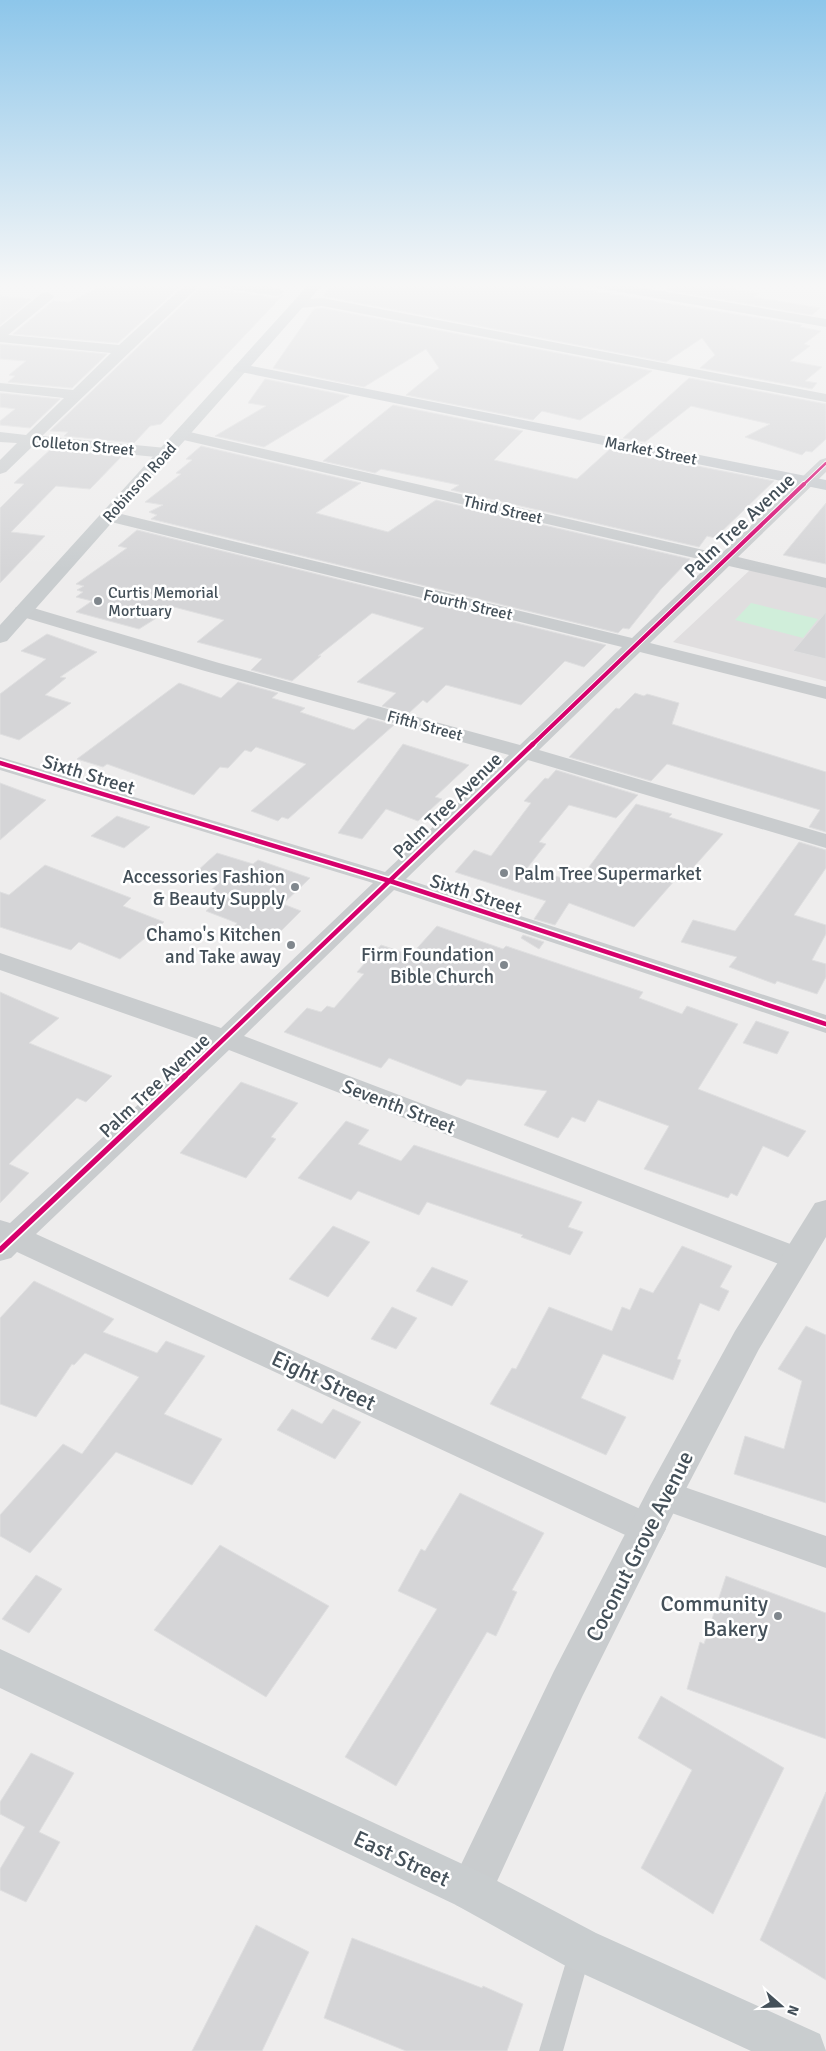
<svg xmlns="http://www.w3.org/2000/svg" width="826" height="2051" viewBox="0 0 826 2051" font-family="Signika,sans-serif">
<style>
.education{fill:#e0dedf}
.green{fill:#d0eeda}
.building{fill:#d5d5d7;stroke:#dfdfe0}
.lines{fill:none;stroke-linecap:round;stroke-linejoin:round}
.service{fill:#c9ccce;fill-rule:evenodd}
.minor{fill:#c9ccce;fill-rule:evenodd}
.tertiary{fill:#c9ccce;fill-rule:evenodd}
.secondary{fill:#c9cdcf;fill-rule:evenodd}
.primary{fill:#c4c8cc;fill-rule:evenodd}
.cycleway-far3-casing{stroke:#fff;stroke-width:4.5}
.cycleway-far2-casing{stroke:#fff;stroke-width:6}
.cycleway-far1-casing{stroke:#fff;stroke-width:8}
.cycleway-casing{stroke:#fff;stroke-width:9}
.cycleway-far3{stroke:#d6006c;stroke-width:2.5}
.cycleway-far2{stroke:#d6006c;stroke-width:4}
.cycleway-far1{stroke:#d6006c;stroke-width:4.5}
.cycleway{stroke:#d6006c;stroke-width:5.5}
.poi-dot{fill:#80878d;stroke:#fff;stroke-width:2}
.labels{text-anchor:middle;stroke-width:5;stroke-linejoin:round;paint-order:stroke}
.far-street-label{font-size:16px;fill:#445059;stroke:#fff}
.far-poi-label{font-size:16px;fill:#445059;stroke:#fff;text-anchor:start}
.street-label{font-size:19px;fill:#445059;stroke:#fff}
.poi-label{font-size:19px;fill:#445059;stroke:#fff;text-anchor:end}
.near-street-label{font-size:22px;fill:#445059;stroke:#fff}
.near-poi-label{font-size:22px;fill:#445059;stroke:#fff;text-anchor:end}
</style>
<rect width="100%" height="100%" fill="#eeeded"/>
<polygon class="education" points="750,570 826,588 826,681 673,642"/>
<polygon class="green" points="751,603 818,619 803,638 735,620"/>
<g class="building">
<polygon points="108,283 184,283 118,343 13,334 53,301 70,302"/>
<polygon points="333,283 543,283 802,325 800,327 821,331 804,344 810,346 790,361 822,367 805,381 817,383 812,389 700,368 715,355 702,338 666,362 323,296"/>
<polygon points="677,283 698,283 759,293 754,297 820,308 812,315 667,290"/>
<polygon points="201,287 277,298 283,295 161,424 150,426 134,443 64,436 68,432 50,431"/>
<polygon points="0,296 32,299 0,325"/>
<polygon points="322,308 652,371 580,420 542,411 533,420 406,395 439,368 426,349 364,387 273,368 314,309"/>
<polygon points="0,344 107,354 72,388 8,382 15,376 9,375 26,361 0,359"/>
<polygon points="689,378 826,404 826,439 812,452 806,451 802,455 745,437 770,424 691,406 645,442 623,438"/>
<polygon points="265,379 349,396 264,447 215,436 266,406 248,403"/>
<polygon points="0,393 60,399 30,428 0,425 0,421 15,409 0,407"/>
<polygon points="393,405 523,431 494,460 577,479 610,449 774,481 715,538 707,536 699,547 451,490 459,485 381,469 375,473 323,461"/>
<polygon points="201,446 361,483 316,513 388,532 436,500 690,559 661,589 629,629 623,628 618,633 151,519 157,515 149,512 163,505 145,502 181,474 176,473 192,460 186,459"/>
<polygon points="51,449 122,456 90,489 56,486 11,532 45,536 0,583 0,508 24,484 14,483"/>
<polygon points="826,503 826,564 783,555"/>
<polygon points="137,530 606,645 584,667 565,661 521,705 446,685 427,703 423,700 409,713 382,706 396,693 357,682 424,628 372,613 318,656 321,656 292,681 251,670 262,659 197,642 224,620 174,607 139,629 76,612 92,601 76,597 83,592 77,590 84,586 76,584 127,548 118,546"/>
<polygon points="826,612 826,659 793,651"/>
<polygon points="47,634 97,652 60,677 66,678 45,695 71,703 19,740 0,734 0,694 46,659 21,651"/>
<polygon points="238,682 278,693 272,698 305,708 300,712 354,730 368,718 394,725 288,819 282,817 278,821 251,811 306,764 256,747 251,752 245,750 228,768 220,767 194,795 107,764 103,767 77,759 179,683 221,698"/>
<polygon points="635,693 644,696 647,694 679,703 672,724 826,772 826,832 809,827 820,810 667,764 651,781 569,757 616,708 619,709"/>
<polygon points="403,744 469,765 435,797 442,799 418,821 386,809 362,839 338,833"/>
<polygon points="556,770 638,795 616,818 569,805 539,842 546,844 528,867 577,883 636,804 672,814 669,817 723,834 691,870 687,869 685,873 682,872 634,927 569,903 555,925 534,919 546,901 455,872 474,850 491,856 531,803 524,801 545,778 548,779"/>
<polygon points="0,783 46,800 0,840"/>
<polygon points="117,816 150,827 124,848 91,836"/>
<polygon points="799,842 826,850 826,868 794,915 826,925 826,934 812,960 826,964 826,977 817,994 777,981 775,984 729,967 737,957 681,942 693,920 735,931"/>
<polygon points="217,853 253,864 258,860 310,878 283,904 301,911 272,940 235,926 237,923 206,911 220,899 207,894 220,882 195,873"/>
<polygon points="45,865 131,898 123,906 164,922 120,959 79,942 71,950 0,927 0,892 9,895"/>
<polygon points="437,926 503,949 506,946 643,992 639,998 682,1014 687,1006 738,1024 698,1089 806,1131 788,1157 763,1146 737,1196 731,1193 728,1198 644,1169 669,1126 598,1100 585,1122 572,1117 558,1138 524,1125 547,1091 467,1079 461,1086 389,1058 381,1068 284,1032 307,1008 321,1012 327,1006 334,1008 364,974 357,972 381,945 411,955"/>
<polygon points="523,935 544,942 539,949 521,938"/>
<polygon points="0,992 59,1018 29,1043 112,1076 86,1102 77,1098 9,1164 29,1173 0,1203"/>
<polygon points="756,1021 789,1032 777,1054 743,1043"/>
<polygon points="241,1082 298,1103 271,1137 276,1139 246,1178 180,1153"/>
<polygon points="346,1121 369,1130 358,1144 401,1161 414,1145 582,1202 568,1227 583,1232 570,1255 521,1237 523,1235 427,1202 419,1215 358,1191 351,1200 298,1178"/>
<polygon points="333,1226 370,1242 328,1297 289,1279"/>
<polygon points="682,1246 732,1266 720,1287 729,1291 719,1311 700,1303 677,1359 681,1360 673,1380 603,1354 581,1398 626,1417 606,1455 490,1404 512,1368 516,1369 549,1307 612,1331 622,1307 630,1310 640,1288 653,1293"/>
<polygon points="432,1267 468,1281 452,1306 416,1291"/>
<polygon points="34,1281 114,1319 103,1332 157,1353 166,1341 205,1356 164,1414 222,1439 192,1485 116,1452 30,1553 0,1536 0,1515 63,1444 82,1454 139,1377 85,1353 74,1365 72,1364 36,1417 0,1404 0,1318"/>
<polygon points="392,1307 417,1318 396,1349 371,1339"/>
<polygon points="806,1326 826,1335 826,1503 734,1474 745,1436 784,1449 802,1381 778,1369"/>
<polygon points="292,1409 322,1424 333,1409 361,1422 335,1459 277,1430"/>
<polygon points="460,1493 544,1533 512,1590 517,1592 496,1636 487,1632 396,1786 345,1757 437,1609 398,1591 421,1549 425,1551"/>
<polygon points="220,1545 329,1606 266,1697 154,1630"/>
<polygon points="36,1575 62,1589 29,1633 2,1619"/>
<polygon points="726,1576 826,1613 826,1739 687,1689 700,1642 704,1644"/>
<polygon points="661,1696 784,1768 713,1914 641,1868 692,1770 638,1738"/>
<polygon points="31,1753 74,1773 39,1832 60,1842 26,1902 0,1890 0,1869 25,1827 0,1814 0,1802"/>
<polygon points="826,1792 826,1980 760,1940"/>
<polygon points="256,1925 309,1952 262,2051 192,2051"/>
<polygon points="352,1938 482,1988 483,1986 523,2004 507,2051 406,2051 324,2018"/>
</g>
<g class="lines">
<polygon class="service" points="580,1941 588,1944 591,1952 563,2051 539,2051 569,1952 572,1944"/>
<g class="minor">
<path d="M187,283C204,283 275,281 284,292L277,296L200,285L42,436L166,448L174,453L172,456L166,458L34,445L6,472L0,474V460L17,443L0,442V432L26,435L64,398L0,391V383L73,390L111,353L0,342V327L42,293L47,292L54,296L52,299L8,335L119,345Z"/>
<polygon points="585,283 614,283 826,319 826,327 591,287"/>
<polygon points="322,298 826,394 826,402 322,306 298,308 291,304 298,300"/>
<polygon points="181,430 721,554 820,460 826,458 826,472 738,557 826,578 826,588 729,566 650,643 826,687 826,699 640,652 539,750 826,834 826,848 528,760 406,879 826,1015 826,1033 394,890 244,1036 806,1250 810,1258 806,1266 795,1270 784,1266 229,1050 36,1234 660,1518 666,1529 660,1540 648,1545 636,1540 17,1252 11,1258 0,1261 0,1220 10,1223 206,1042 0,970 0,953 221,1028 373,883 0,770 0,757 385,872 509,755 205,671 16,615 14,611 16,607 30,607 219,663 520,745 622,647 103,520 100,516 103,512 109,511 632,638 712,562 175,438 173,435 175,432"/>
<polygon points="664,1480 826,1536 826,1568 652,1506 647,1495 652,1484"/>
</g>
<polygon class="tertiary" points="826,1200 826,1237 759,1349 677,1506 582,1697 486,1905 471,1912 456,1905 449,1890 456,1875 554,1671 651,1484 735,1331 815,1203"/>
<g class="secondary">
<polygon points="241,363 246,365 249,368 246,371 7,641 0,643 0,625 236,365"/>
<polygon points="0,1649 486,1875 596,1933 820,2034 826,2051 751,2051 564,1965 456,1905 0,1688"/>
</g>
<polygon class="primary" points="310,283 324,283 251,366 826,480 826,490 236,371 233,368 236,365"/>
<g class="cycleway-far3-casing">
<polyline id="cycleway-far3" points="802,486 826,463"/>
</g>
<g class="cycleway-far2-casing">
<polyline id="cycleway-far2" points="532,745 804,484"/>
</g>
<g class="cycleway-far1-casing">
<g id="cycleway-far1">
<polyline points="0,763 390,881 826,1024"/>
<polyline points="184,1077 533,744"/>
</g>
</g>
<g class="cycleway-casing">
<polyline id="cycleway" points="0,1250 185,1076"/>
</g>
<use href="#cycleway-far3" class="cycleway-far3"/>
<use href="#cycleway-far2" class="cycleway-far2"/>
<use href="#cycleway-far1" class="cycleway-far1"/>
<use href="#cycleway" class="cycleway"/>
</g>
<linearGradient id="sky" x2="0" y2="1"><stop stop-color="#8dc6ea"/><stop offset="0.5" stop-color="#f7f7f7"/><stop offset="1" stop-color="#f7f7f7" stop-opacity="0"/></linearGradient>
<rect width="826" height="570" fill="url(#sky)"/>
<g class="poi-dot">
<circle cx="98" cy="601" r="5"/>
<circle cx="504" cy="873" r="5"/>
<circle cx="295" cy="887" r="5"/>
<circle cx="291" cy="945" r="5"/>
<circle cx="504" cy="965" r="5"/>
<circle cx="778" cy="1616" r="5"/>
</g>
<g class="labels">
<g class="far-street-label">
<text transform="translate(83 445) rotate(5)" y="6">Colleton Street</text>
<text transform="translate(651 450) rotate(11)" y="6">Market Street</text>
<text transform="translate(139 482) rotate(-48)" y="6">Robinson Road</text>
<text transform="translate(503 509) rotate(13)" y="6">Third Street</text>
<text transform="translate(468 604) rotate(13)" y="6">Fourth Street</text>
<text transform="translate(425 725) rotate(15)" y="6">Fifth Street</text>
</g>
<g class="far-poi-label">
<text x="108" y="598">Curtis Memorial<tspan x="108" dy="18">Mortuary</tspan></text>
</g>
<g class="street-label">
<text transform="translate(739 525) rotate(-43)" y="7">Palm Tree Avenue</text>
<text transform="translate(89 774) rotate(17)" y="7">Sixth Street</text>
<text transform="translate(447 805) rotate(-44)" y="7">Palm Tree Avenue</text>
<text transform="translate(476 894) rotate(18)" y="7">Sixth Street</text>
<text transform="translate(154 1085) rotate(-43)" y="7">Palm Tree Avenue</text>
<text transform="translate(399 1106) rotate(21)" y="7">Seventh Street</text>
</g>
<g class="poi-label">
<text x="514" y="880" text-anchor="start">Palm Tree Supermarket</text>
<text x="285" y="883">Accessories Fashion<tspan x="285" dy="22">&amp; Beauty Supply</tspan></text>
<text x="281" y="941">Chamo's Kitchen<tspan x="281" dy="22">and Take away</tspan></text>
<text x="494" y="961">Firm Foundation<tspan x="494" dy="22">Bible Church</tspan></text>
</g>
<g class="near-street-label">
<text transform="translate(324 1380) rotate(25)" y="8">Eight Street</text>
<text transform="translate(639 1546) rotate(-63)" y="8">Coconut Grove Avenue</text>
<text transform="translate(402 1858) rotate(25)" y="8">East Street</text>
</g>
<g class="near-poi-label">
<text x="768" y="1611">Community<tspan x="768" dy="25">Bakery</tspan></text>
</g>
</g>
<g transform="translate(781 2006) rotate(110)" stroke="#ffffff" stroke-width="4" paint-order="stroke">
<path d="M0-4L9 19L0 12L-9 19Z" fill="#445059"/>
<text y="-8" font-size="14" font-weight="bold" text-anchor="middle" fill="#445059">N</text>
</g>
</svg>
